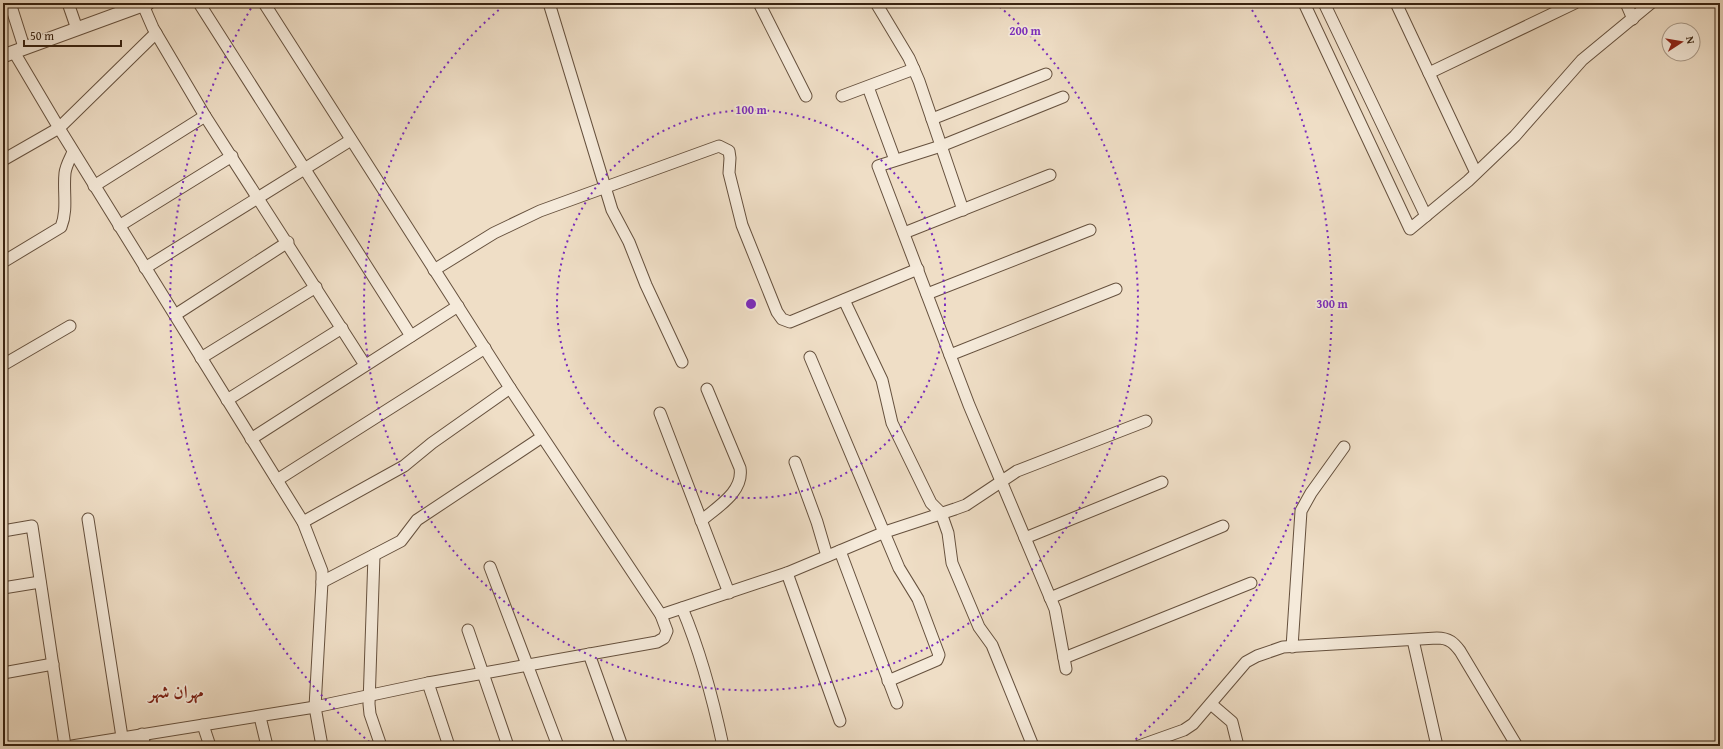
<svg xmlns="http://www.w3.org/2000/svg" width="1723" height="749" viewBox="0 0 1723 749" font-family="'Gentium Book Plus',Amiri,serif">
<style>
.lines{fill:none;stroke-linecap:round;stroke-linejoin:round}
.minor-casing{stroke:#66513e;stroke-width:13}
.tertiary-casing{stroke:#66513e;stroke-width:15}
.minor{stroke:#f5eada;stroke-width:11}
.tertiary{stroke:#f5eada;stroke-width:13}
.ring{fill:none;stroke:#7b2cbf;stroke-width:2;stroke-dasharray:2 4}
.labels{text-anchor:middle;stroke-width:3.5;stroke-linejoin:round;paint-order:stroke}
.district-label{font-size:18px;font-weight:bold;fill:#7a1f14;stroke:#f5eada}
.centre{fill:#7b2cbf;stroke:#f5eada;stroke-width:2}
.ring-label{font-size:12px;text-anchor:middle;font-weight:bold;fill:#7b2cbf;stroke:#f5eada;stroke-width:3.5;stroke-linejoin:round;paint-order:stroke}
</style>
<rect width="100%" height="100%" fill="#efdec6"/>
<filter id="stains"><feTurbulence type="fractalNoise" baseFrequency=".005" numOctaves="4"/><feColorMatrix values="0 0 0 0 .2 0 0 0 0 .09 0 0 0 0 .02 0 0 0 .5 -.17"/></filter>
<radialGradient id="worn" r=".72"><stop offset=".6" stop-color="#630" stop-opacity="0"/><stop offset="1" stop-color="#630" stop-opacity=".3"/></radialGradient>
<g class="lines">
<g class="minor-casing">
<g id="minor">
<polyline points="10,3 24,47"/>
<polyline points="68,3 77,29"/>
<polyline points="199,3 411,336"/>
<polyline points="549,3 612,210 629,242 646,285 682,362"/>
<polyline points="759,3 806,96"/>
<polyline points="876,3 909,58 919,81 963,210"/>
<polyline points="1304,3 1410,229 1468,181 1515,136 1582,60 1651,3"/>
<polyline points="1324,3 1426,216"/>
<polyline points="1396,3 1476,173"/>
<polyline points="1626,3 1633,19"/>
<polyline points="143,5 153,28 205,116 365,365"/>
<polyline points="14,52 59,128 303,522 322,571 322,582 315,707 322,746"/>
<polyline points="1429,73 1575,3"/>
<polyline points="868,87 895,160"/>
<polyline points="842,96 914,69"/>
<polyline points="1063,97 941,146 878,166 969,405 1055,609 1066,669"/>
<polyline points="932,119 1046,74"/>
<polyline points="3,160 59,128 156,33"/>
<polyline points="94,186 205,116"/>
<polyline points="119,226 232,156"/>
<polyline points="904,233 1050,175"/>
<path d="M3,262L61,227C68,210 63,191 65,173C66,165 70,159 73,152"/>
<polyline points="145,268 351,140"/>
<polyline points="434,270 494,233 540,211 719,146 729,151 730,158 729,173 742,225 777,312 782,319 790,322 918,269"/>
<polyline points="927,294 1090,230"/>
<polyline points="844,300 882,380 892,423 931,503 941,513 948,533 952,563 979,627 992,645 1033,746"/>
<polyline points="175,315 288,242"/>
<polyline points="950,355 1116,289"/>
<polyline points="810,357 899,568 918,599 939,655 937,660 888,681"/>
<polyline points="201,358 316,287"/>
<polyline points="3,365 70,326"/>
<polyline points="227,400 342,328"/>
<polyline points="660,413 729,593"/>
<polyline points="251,439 458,306"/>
<polyline points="795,462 817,522 827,556"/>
<polyline points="277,480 485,348"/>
<polyline points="88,519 122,737"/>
<path d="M701,521C717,507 744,492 740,468L707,389"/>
<polyline points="303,522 404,466 432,443 510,388"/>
<polyline points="3,531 32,526 65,746"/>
<polyline points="1025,538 1162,482"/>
<polyline points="840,551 897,703"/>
<polyline points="374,555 369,704 370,714 381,746"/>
<polyline points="490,567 558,746"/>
<polyline points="787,573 840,721"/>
<polyline points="322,582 401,541 417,520 542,437"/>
<polyline points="3,588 40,582"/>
<polyline points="1050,598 1223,526"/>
<path d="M682,608C701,653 713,699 723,746"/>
<polyline points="661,615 787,573 885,532 955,509 966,505 1017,471 1146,421"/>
<polyline points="468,630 508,746"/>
<polyline points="1413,640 1437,746"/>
<polyline points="1292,647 1301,511 1311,493 1344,447"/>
<polyline points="589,654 622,746"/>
<polyline points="1064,658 1251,583"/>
<polyline points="3,673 53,664"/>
<polyline points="428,683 449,746"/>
<polyline points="1211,704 1232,722 1238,746"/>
<polyline points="260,717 267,746"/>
<polyline points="203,725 210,746"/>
<polyline points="142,734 145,746"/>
<polyline points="72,746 315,707 428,683 657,642 664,638 667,631 661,615 510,388 264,3"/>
<path d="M1139,746L1184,730L1193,724L1246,662L1257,656L1283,647L1437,638C1449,638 1454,643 1460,651L1517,746"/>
</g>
</g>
<g class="tertiary-casing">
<polyline id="tertiary" points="3,56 148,3"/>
</g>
<use href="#minor" class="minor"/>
<use href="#tertiary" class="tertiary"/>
</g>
<g class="ring">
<circle cx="751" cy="304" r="194"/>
<path d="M995 3A387 387 0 1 1 507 3"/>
<path d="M374 746A581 581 0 0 1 253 5M1249 5A581 581 0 0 1 1128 746"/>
</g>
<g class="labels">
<g class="district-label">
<text x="176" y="698">مہران شہر</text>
</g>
</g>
<circle cx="751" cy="304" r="6" class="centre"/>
<g class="ring-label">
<text x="1025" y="35">200 m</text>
<text x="751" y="114">100 m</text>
<text x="1332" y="308">300 m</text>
</g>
<rect width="1723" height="749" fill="none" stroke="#efdec6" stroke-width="16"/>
<rect x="4" y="4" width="1715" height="741" fill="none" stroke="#382210" stroke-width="2"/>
<rect x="8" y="8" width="1707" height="733" fill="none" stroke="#382210"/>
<g transform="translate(1681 42) rotate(78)"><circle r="19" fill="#f5eada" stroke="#a99a89"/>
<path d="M0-3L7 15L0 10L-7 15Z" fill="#8f2418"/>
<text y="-6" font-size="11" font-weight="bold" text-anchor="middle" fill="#382210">N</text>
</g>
<path d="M24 40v6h97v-6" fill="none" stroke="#382210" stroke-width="2"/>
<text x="30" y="40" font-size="12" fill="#382210" stroke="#f5eada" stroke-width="3" paint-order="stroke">50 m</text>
<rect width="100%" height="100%" filter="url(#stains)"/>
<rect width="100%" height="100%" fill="url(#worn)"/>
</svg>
